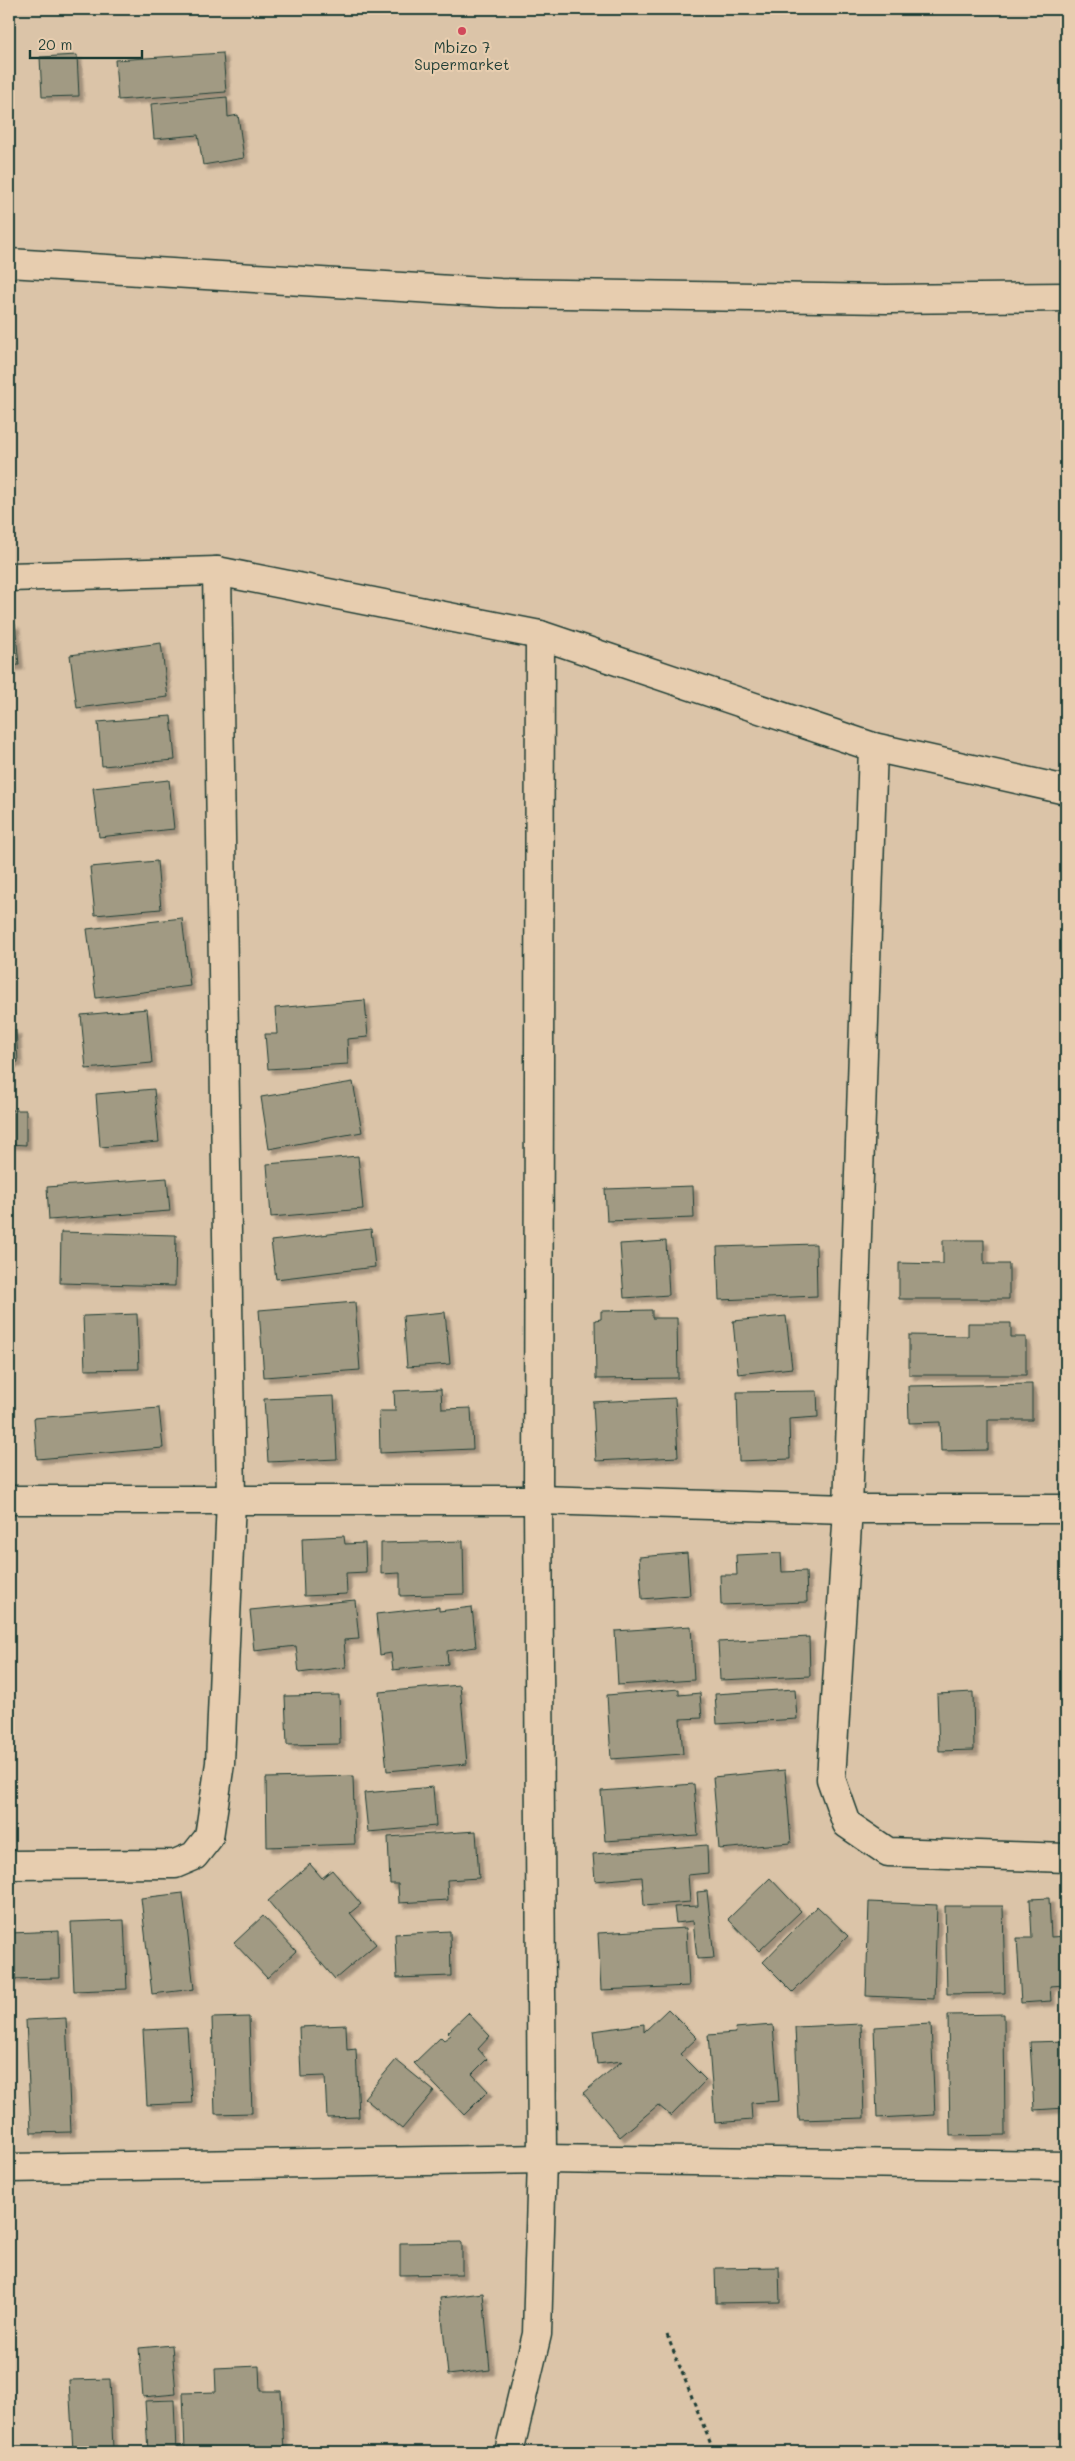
<svg xmlns="http://www.w3.org/2000/svg" width="1075" height="2461" viewBox="0 0 1075 2461" font-family="Mali,sans-serif">
<style>
.building{fill:#a19a83;stroke:#1f3d34;filter:url(#shadow)}
.lines{fill:none;stroke-linecap:round;stroke-linejoin:round}
.minor-casing{stroke:#1f3d34;stroke-width:31}
.path{stroke:#1f3d34;stroke-width:3;stroke-dasharray:4 4;stroke-linecap:butt}
.minor{stroke:#e7cdaf;stroke-width:28}
.poi-dot{fill:#d1495b;stroke:#e7cdaf;stroke-width:2}
.labels{text-anchor:middle;stroke-width:4.5;stroke-linejoin:round;paint-order:stroke}
.poi-label{font-size:15px;fill:#1f3d34;stroke:#e7cdaf}
</style>
<defs>
<filter id="shadow"><feDropShadow dx="4.5" dy="4.5" stdDeviation="1" flood-color="#0004"/></filter>
</defs>
<rect width="100%" height="100%" fill="#dbc4a8"/>
<filter id="ink" filterUnits="userSpaceOnUse"><feTurbulence type="fractalNoise" baseFrequency=".02" numOctaves="2"/><feDisplacementMap in="SourceGraphic" scale="10" xChannelSelector="R" yChannelSelector="G"/><feConvolveMatrix kernelMatrix="1 2 1 2 8 2 1 2 1" color-interpolation-filters="sRGB"/></filter>
<g filter="url(#ink)">
<g class="building">
<polygon points="223,53 226,92 118,100 115,60"/>
<polygon points="77,55 79,96 42,97 40,57"/>
<polygon points="227,97 228,117 238,115 244,158 203,165 198,135 154,139 151,104"/>
<polygon points="9,624 15,624 19,665 9,666"/>
<polygon points="161,643 168,697 77,708 70,655"/>
<polygon points="171,716 175,760 102,766 98,722"/>
<polygon points="169,780 174,829 99,837 93,788"/>
<polygon points="157,861 161,909 95,915 90,867"/>
<polygon points="182,918 190,986 96,998 87,929"/>
<polygon points="365,1000 368,1037 347,1039 348,1064 268,1069 265,1034 277,1034 275,1008"/>
<polygon points="147,1009 152,1063 86,1069 81,1015"/>
<polygon points="16,1030 18,1062 9,1063 9,1031"/>
<polygon points="353,1082 362,1132 269,1149 261,1097"/>
<polygon points="154,1089 159,1142 100,1147 96,1094"/>
<polygon points="9,1110 26,1110 26,1145 9,1144"/>
<polygon points="358,1156 363,1209 271,1217 267,1164"/>
<polygon points="167,1178 170,1211 49,1220 47,1187"/>
<polygon points="693,1186 694,1218 607,1221 605,1189"/>
<polygon points="371,1229 375,1267 276,1279 271,1241"/>
<polygon points="61,1232 176,1235 175,1286 60,1283"/>
<polygon points="943,1240 984,1240 984,1264 1009,1264 1009,1299 899,1299 899,1263 943,1264"/>
<polygon points="666,1241 669,1295 624,1298 620,1244"/>
<polygon points="816,1244 817,1296 719,1300 717,1247"/>
<polygon points="355,1302 360,1370 264,1377 259,1310"/>
<polygon points="652,1310 652,1318 677,1318 678,1378 596,1379 595,1320 601,1319 601,1311"/>
<polygon points="445,1312 450,1364 407,1367 403,1316"/>
<polygon points="137,1314 139,1369 85,1370 83,1316"/>
<polygon points="786,1316 792,1368 738,1374 733,1321"/>
<polygon points="968,1323 1011,1323 1011,1337 1026,1337 1026,1375 909,1375 909,1335 968,1336"/>
<polygon points="1032,1384 1032,1420 988,1420 988,1450 941,1451 940,1422 909,1423 908,1386"/>
<polygon points="441,1389 442,1409 471,1408 473,1449 380,1453 379,1411 395,1411 394,1391"/>
<polygon points="817,1391 818,1417 789,1419 790,1459 739,1461 737,1392"/>
<polygon points="334,1396 337,1459 268,1462 264,1399"/>
<polygon points="675,1398 678,1457 596,1461 593,1402"/>
<polygon points="159,1408 163,1448 37,1459 34,1418"/>
<polygon points="344,1536 345,1544 365,1543 366,1572 346,1573 347,1594 304,1596 302,1538"/>
<polygon points="463,1541 464,1594 400,1596 400,1573 381,1574 381,1543"/>
<polygon points="687,1553 690,1595 642,1599 639,1557"/>
<polygon points="781,1553 782,1572 806,1571 807,1602 721,1605 720,1575 737,1575 736,1555"/>
<polygon points="355,1600 359,1639 344,1640 346,1667 299,1673 296,1646 254,1651 250,1610"/>
<polygon points="439,1607 439,1611 472,1607 476,1647 447,1651 448,1664 393,1670 391,1653 380,1655 376,1614"/>
<polygon points="691,1626 694,1680 618,1685 615,1631"/>
<polygon points="809,1637 810,1676 720,1680 718,1642"/>
<polygon points="460,1685 467,1764 387,1771 379,1692"/>
<polygon points="679,1689 679,1695 700,1693 702,1718 680,1719 683,1754 611,1759 607,1695"/>
<polygon points="795,1689 797,1719 717,1724 715,1694"/>
<polygon points="973,1692 974,1750 939,1751 937,1694"/>
<polygon points="339,1695 340,1744 287,1745 285,1696"/>
<polygon points="785,1770 791,1843 719,1849 713,1777"/>
<polygon points="353,1776 355,1844 267,1847 266,1778"/>
<polygon points="694,1784 698,1835 605,1841 601,1791"/>
<polygon points="433,1787 436,1826 368,1832 364,1793"/>
<polygon points="476,1831 479,1878 447,1880 448,1900 399,1903 398,1884 390,1884 388,1837"/>
<polygon points="707,1845 708,1873 688,1875 690,1902 644,1906 642,1877 595,1881 593,1854"/>
<polygon points="310,1864 322,1878 332,1870 361,1904 350,1913 376,1944 335,1979 268,1901"/>
<polygon points="770,1878 801,1911 759,1951 728,1919"/>
<polygon points="707,1891 714,1958 697,1959 693,1921 676,1923 674,1907 698,1906 697,1892"/>
<polygon points="183,1893 194,1989 152,1994 141,1898"/>
<polygon points="1049,1898 1051,1937 1066,1936 1066,1985 1050,1986 1051,2001 1021,2003 1017,1938 1032,1938 1030,1899"/>
<polygon points="869,1902 937,1905 934,1999 866,1996"/>
<polygon points="817,1906 848,1936 793,1992 763,1962"/>
<polygon points="945,1906 1003,1906 1005,1993 947,1994"/>
<polygon points="263,1916 296,1951 267,1978 234,1943"/>
<polygon points="124,1920 127,1989 74,1991 71,1922"/>
<polygon points="686,1928 689,1986 601,1990 598,1933"/>
<polygon points="59,1931 60,1978 11,1979 10,1933"/>
<polygon points="450,1931 451,1976 397,1978 395,1934"/>
<polygon points="668,2009 697,2038 680,2054 706,2080 671,2116 658,2105 620,2137 583,2093 622,2061 597,2064 593,2031 644,2024 644,2032"/>
<polygon points="468,2013 490,2036 478,2049 487,2059 472,2074 488,2091 464,2115 414,2063 441,2037 444,2040 451,2035 448,2032"/>
<polygon points="1004,2014 1005,2135 950,2136 948,2015"/>
<polygon points="249,2017 252,2113 215,2114 212,2018"/>
<polygon points="66,2018 71,2132 31,2133 26,2020"/>
<polygon points="861,2024 864,2118 799,2120 795,2027"/>
<polygon points="931,2024 935,2115 877,2118 874,2027"/>
<polygon points="346,2025 347,2050 356,2049 359,2117 327,2118 325,2076 301,2077 299,2027"/>
<polygon points="773,2025 779,2101 751,2103 752,2120 715,2123 708,2035 736,2033 735,2028"/>
<polygon points="187,2028 192,2103 147,2105 143,2030"/>
<polygon points="1066,2041 1066,2108 1034,2110 1030,2042"/>
<polygon points="396,2060 434,2091 402,2129 364,2098"/>
<polygon points="462,2242 462,2274 400,2275 400,2243"/>
<polygon points="779,2267 780,2302 716,2303 715,2268"/>
<polygon points="483,2293 490,2370 448,2375 440,2298"/>
<polygon points="172,2345 176,2394 143,2397 139,2348"/>
<polygon points="259,2366 260,2391 281,2391 284,2452 185,2452 183,2393 216,2392 215,2368"/>
<polygon points="110,2379 113,2449 73,2451 69,2380"/>
<polygon points="174,2400 176,2452 148,2452 145,2401"/>
</g>
<g class="lines">
<g class="minor-casing">
<g id="minor">
<polyline points="9,263 500,293 887,299 1066,297"/>
<polyline points="9,577 217,571 540,635 873,747 1066,790"/>
<polyline points="873,747 848,1509 831,1779 847,1824 888,1852 1066,1858"/>
<polyline points="9,1500 538,1500 848,1509 1066,1509"/>
<polyline points="9,1865 175,1864 194,1856 209,1837 220,1763 231,1500 217,571"/>
<polyline points="9,2168 542,2159 1066,2166"/>
<polyline points="509,2452 537,2334 542,2159 538,1500 540,635"/>
</g>
</g>
<polyline class="path" points="667,2335 714,2452"/>
<use href="#minor" class="minor"/>
</g>
</g>
<circle class="poi-dot" cx="462" cy="31" r="5"/>
<g class="labels">
<g class="poi-label">
<text x="462" y="53">Mbizo 7<tspan x="462" dy="17">Supermarket</tspan></text>
</g>
</g>
<rect width="1075" height="2461" fill="none" stroke="#e7cdaf" stroke-width="30"/>
<rect x="15" y="15" width="1045" height="2431" fill="none" stroke="#1f3d34" stroke-width="2" filter="url(#ink)"/>
<path d="M30 50v8h112v-8" fill="none" stroke="#1f3d34" stroke-width="2.5"/>
<text x="38" y="50" font-size="15" fill="#1f3d34" stroke="#e7cdaf" stroke-width="4" paint-order="stroke">20 m</text>
</svg>
